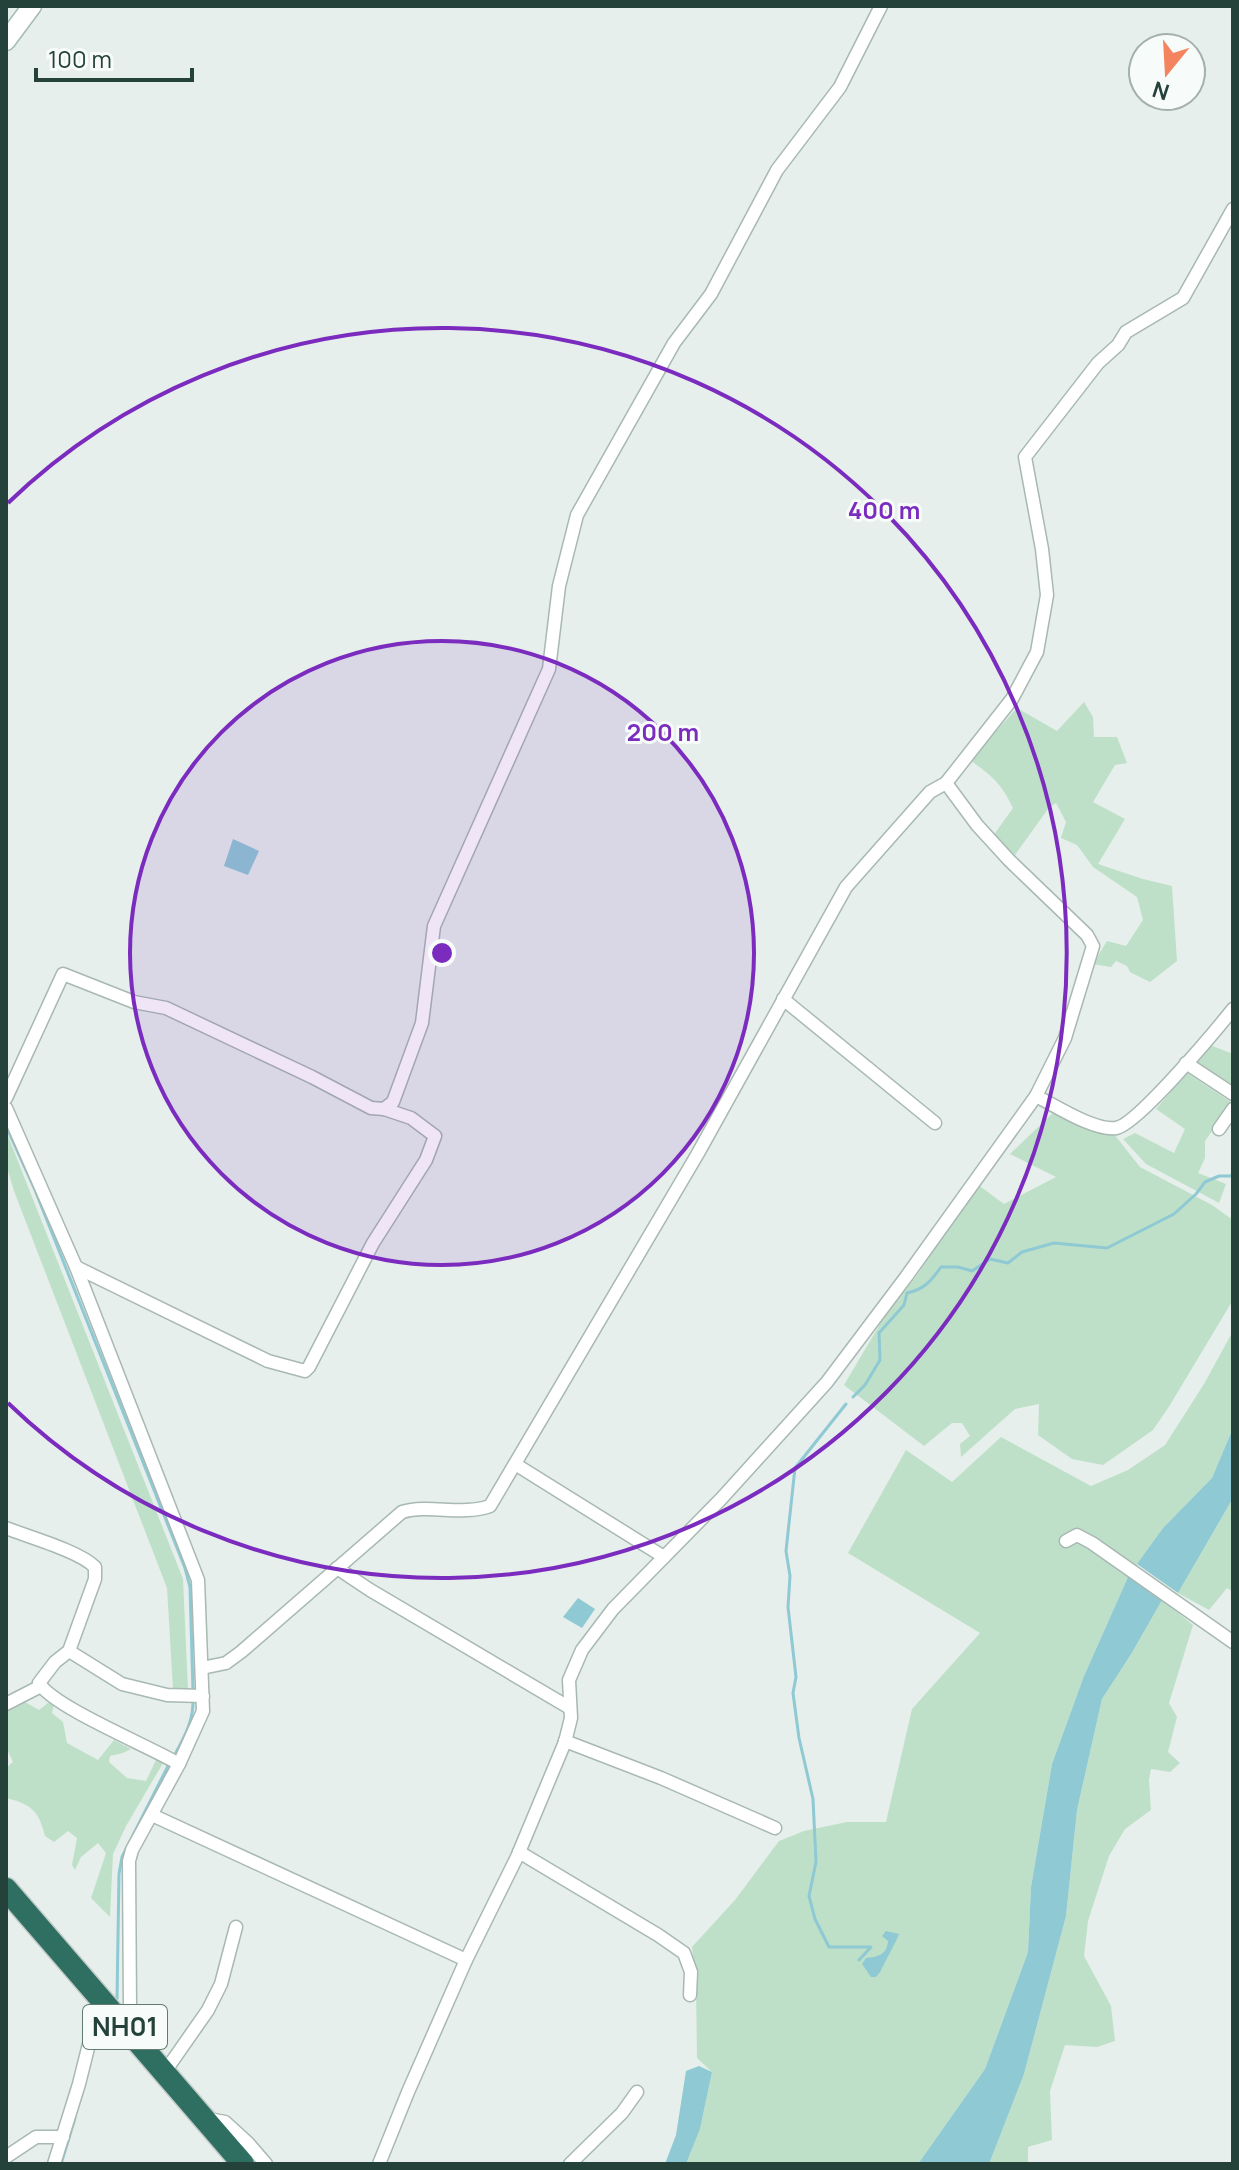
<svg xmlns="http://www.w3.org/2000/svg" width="1239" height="2170" viewBox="0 0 1239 2170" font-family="Manrope,sans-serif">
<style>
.green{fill:#bfe0c8}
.water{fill:#8ec9d4}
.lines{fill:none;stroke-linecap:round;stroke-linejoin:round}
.stream{stroke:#8ec9d4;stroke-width:3}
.street-casing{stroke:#a8b8b2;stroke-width:15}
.secondary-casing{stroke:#a4bbb3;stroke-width:21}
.highway-casing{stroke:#c2cac8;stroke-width:25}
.street{stroke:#fff;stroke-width:12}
.secondary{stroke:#fff;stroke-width:18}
.highway{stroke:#2f6f62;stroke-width:22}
.ring{fill:none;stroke:#7b2cbf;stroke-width:4}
.labels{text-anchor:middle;stroke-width:6;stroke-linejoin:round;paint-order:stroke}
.shield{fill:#f7fbf9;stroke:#637a73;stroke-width:2}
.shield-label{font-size:26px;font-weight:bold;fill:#24423a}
.centre{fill:#7b2cbf;stroke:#f7fbf9;stroke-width:4}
.ring-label{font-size:24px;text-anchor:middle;font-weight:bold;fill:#7b2cbf;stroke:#f7fbf9;stroke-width:6;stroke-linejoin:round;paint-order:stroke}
</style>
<rect width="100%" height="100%" fill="#e6efeb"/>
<g class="green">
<path d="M1084,702L1093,717L1094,737H1117L1127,763L1115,765L1093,802L1125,819L1098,864L1143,879L1172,886L1177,961L1150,982L1130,972L1127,966L1116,961L1111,967L1093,964L1107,941L1126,946L1143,920L1137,897L1093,867L1077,845L1061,838L1066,822L1056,803L1048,809L1015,855L993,836L1013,808C1001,783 992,776 970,760L1017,708L1057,731Z"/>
<polygon points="1210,1045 1233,1054 1233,1085 1194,1061"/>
<polygon points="1187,1073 1232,1103 1205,1141 1205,1158 1198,1173 1226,1184 1219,1203 1146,1164 1123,1139 1135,1133 1174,1153 1185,1129 1156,1109"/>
<polygon points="1056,1110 1079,1125 1110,1129 1140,1167 1212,1205 1233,1220 1233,1300 1170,1405 1153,1430 1103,1465 1072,1459 1038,1435 1039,1404 1015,1409 961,1457 960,1444 970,1436 962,1423 952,1423 924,1446 844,1385 889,1309 916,1277 977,1184 1004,1204 1056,1177 1010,1154"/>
<polygon points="6,1131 183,1579 188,1690 173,1689 167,1588 14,1191 6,1164"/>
<polygon points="1233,1331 1233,1428 1212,1478 1163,1528 1128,1577 1084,1676 1052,1764 1031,1887 1028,1952 985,2069 918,2164 686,2164 700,2129 712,2072 697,2058 696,1988 692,1947 735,1900 779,1841 804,1831 847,1822 886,1822 912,1709 980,1633 848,1553 906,1450 952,1482 1001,1437 1091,1486 1128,1470 1165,1445 1204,1384"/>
<polygon points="1233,1498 1233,1592 1227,1588 1209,1610 1178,1593"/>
<polygon points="1162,1600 1193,1625 1169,1703 1177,1717 1168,1752 1180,1763 1170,1772 1151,1769 1149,1780 1151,1810 1125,1829 1109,1856 1088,1921 1084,1956 1111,2006 1115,2041 1097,2047 1065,2045 1050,2091 1052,2140 1028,2147 1028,2164 989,2164 1024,2074 1066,1916 1077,1810 1102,1699 1133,1651"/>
<path d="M25,1702L39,1710L48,1703L54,1704L52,1713L63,1722L67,1743L98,1760L114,1740L131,1749L123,1753L110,1756L109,1762L127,1778L146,1781L157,1758L163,1763L126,1826L113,1854L110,1917L91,1898L106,1853L98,1843L81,1857L75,1870L72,1865L77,1838L68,1831L54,1842L45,1836C39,1811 31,1804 6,1798V1768L13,1762L6,1747V1709Z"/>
</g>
<g class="water">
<polygon points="233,839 259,851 248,875 224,866"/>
<polygon points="1233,1428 1233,1498 1178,1593 1137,1564 1163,1528 1212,1478"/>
<polygon points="1128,1577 1162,1600 1133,1651 1102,1699 1077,1810 1066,1916 1024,2074 989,2164 918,2164 985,2069 1028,1952 1031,1887 1052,1764 1084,1676"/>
<polygon points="578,1598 595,1609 582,1628 563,1617"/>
<path d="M886,1931L899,1934L897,1939L880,1972L876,1977H871L862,1964L866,1958C877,1957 887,1955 888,1941L882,1936Z"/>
<polygon points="699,2066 712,2072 700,2129 686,2164 665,2164 676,2135 686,2071"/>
</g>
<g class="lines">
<g class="stream">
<polyline points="6,1126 35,1190 185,1568 190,1587 193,1691"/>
<path d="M853,1397L865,1385L880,1360L879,1333L904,1305L907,1293C925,1289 931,1281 941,1267H958L972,1271L990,1259L1008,1263L1022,1252L1054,1243L1107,1248L1174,1214L1196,1194L1205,1182L1219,1176H1231L1233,1173"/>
<polyline points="846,1404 795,1468 786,1551 790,1576 788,1607 796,1677 793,1693 799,1738 813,1799 816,1862 809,1896 815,1919 829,1947 871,1947 859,1960"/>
<path d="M173,1758C184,1738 194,1721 193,1698"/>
<polyline points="117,1999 119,1874 122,1857 169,1764"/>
<polyline points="61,2164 75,2118"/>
</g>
<g class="street-casing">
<g id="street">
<polyline points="783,999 935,1123"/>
<polyline points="1186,1063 1233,1094"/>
<path d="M1036,1096C1056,1106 1094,1131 1116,1128C1137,1125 1217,1029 1233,1009"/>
<polyline points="6,1098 63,974 134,1002 166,1008 312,1077 371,1108 384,1109 393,1102 422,1023 434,926 549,669 559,586 577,515 674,343 711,294 777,170 840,87 881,6"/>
<polyline points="6,1108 76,1267 198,1580 203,1711 179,1764 132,1850 129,1861 130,2010 118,2019"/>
<polyline points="1219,1129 1233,1109"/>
<polyline points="76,1267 268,1361 305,1371 309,1367 373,1243 426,1160 435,1136 411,1118 384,1109"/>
<polyline points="515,1464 664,1557"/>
<path d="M6,1528C29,1537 79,1551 95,1567V1579L69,1651L55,1662L39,1683C53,1707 149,1746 179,1764"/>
<polyline points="1066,1541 1077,1535 1092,1543 1233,1642"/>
<polyline points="337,1568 370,1590 570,1708"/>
<polyline points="69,1651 122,1684 167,1695 203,1696"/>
<path d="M202,1668L226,1663L241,1652L402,1512C430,1504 462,1516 490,1506L697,1155L846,887L930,792L946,783L1012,699L1037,652L1047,595L1042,549L1025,457L1098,363L1118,345L1126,332L1183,298L1233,209"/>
<polyline points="6,1704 41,1686"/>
<polyline points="565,1741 661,1778 775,1828"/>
<polyline points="152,1815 466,1960"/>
<polyline points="519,1852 658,1935 684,1953 691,1972 690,1995"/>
<polyline points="164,2073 208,2010 221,1984 236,1927"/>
<polyline points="204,2118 225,2122 248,2143 266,2164"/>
<polyline points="6,2157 36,2137 63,2137"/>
<polyline points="54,2164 79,2084 96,2016 104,2004"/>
<polyline points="379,2164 408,2092 466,1960 517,1857 565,1742 571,1718 569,1680 582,1650 613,1609 721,1499 827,1382 906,1277 1036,1096 1065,1038 1093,946 1087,935 1009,860 977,825 946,783"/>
<polyline points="570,2164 622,2113 637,2092"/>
</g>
</g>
<g class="secondary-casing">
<polyline id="secondary" points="6,41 32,6"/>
</g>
<g class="highway-casing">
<polyline id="highway" points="6,1889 243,2164"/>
</g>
<use href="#street" class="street"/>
<use href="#secondary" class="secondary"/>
<use href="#highway" class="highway"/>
</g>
<circle cx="442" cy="953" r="312" fill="#7b2cbf" fill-opacity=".12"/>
<g class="ring">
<circle cx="442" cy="953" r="312"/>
<path d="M8 503A625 625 0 1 1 8 1403"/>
</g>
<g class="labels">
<rect class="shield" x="83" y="2005" width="84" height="44" rx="6"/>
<g class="shield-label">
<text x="125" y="2036">NH01</text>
</g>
</g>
<circle cx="442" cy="953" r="12" class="centre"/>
<g class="ring-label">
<text x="884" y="519">400 m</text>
<text x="663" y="741">200 m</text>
</g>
<rect width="1239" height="2170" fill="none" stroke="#24423a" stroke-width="16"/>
<g transform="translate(1167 72) rotate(198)"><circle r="38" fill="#f7fbf9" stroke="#a3b1ad" stroke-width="2"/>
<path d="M0-6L14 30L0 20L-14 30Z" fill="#f4845f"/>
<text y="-12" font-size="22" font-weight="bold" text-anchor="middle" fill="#24423a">N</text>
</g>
<path d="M36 68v12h156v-12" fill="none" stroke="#24423a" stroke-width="4"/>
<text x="48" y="68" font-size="24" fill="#24423a" stroke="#f7fbf9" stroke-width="6" paint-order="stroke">100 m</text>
</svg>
